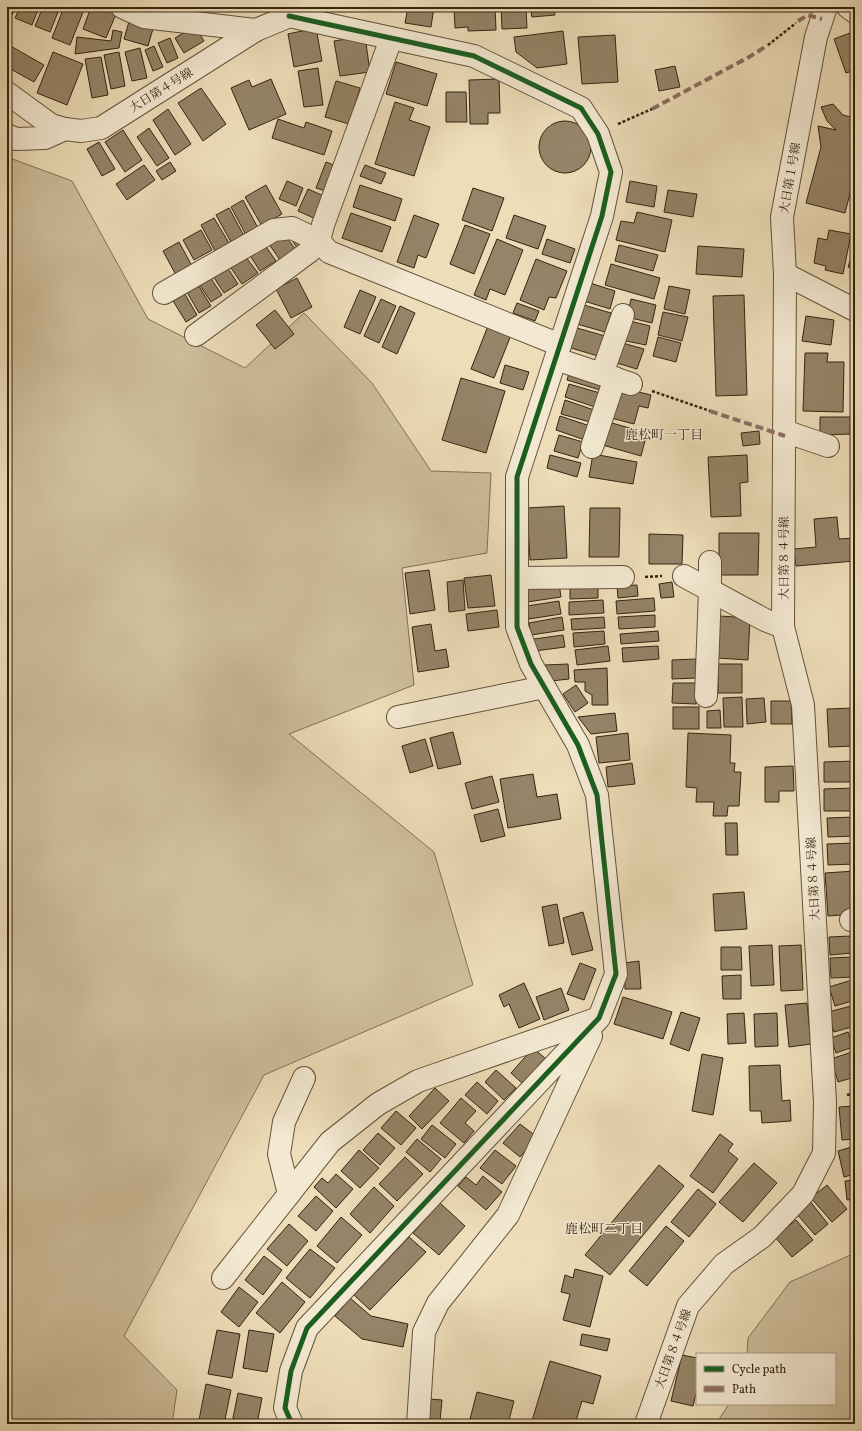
<svg xmlns="http://www.w3.org/2000/svg" width="862" height="1431" viewBox="0 0 862 1431" font-family="Vollkorn,'Noto Serif JP',serif">
<style>
.green{fill:#cebe9c;stroke:#827156}
.building{fill:#958468;stroke:#352410}
.lines{fill:none;stroke-linecap:round;stroke-linejoin:round}
.minor-casing{stroke:#63523a;stroke-width:24}
.path{stroke:#352410;stroke-width:2.5;stroke-dasharray:3 2;stroke-linecap:butt}
.minor{stroke:#f3e9d2;stroke-width:22}
.quiet{stroke:#8d6e63;stroke-width:4;stroke-dasharray:8 4;stroke-linecap:butt}
.cycleway-casing{stroke:#f3e9d2;stroke-width:8}
.cycleway{stroke:#1b5e20;stroke-width:5}
.labels{text-anchor:middle;stroke-width:3;stroke-linejoin:round;paint-order:stroke}
.street-label{font-size:12px;fill:#352410;stroke:#f3e9d2}
.neighbourhood-label{font-size:13px;fill:#352410;stroke:#f3e9d2}
</style>
<rect width="100%" height="100%" fill="#edddb9"/>
<filter id="stains"><feTurbulence type="fractalNoise" baseFrequency=".005" numOctaves="4"/><feColorMatrix values="0 0 0 0 .2 0 0 0 0 .09 0 0 0 0 .02 0 0 0 .5 -.17"/></filter>
<radialGradient id="worn" r=".72"><stop offset=".6" stop-color="#630" stop-opacity="0"/><stop offset="1" stop-color="#630" stop-opacity=".3"/></radialGradient>
<g class="green">
<polygon points="7,157 72,181 148,319 245,368 304,313 372,383 431,471 491,473 487,553 402,568 414,685 289,734 434,852 473,985 264,1075 124,1336 177,1390 172,1424 7,1424"/>
<polygon points="855,1253 855,1424 716,1424 729,1404 835,1404 835,1354 747,1354 748,1338 790,1282"/>
</g>
<g class="building">
<polygon points="7,7 15,7 12,15 7,13"/>
<polygon points="20,7 39,7 32,25 15,18"/>
<polygon points="43,7 60,7 50,32 35,26"/>
<polygon points="64,7 85,7 70,45 52,38"/>
<polygon points="91,7 98,7 116,14 106,38 83,29"/>
<polygon points="408,7 434,7 431,27 405,23"/>
<polygon points="454,7 495,7 496,30 468,31 468,27 455,28"/>
<polygon points="501,7 526,7 527,28 502,29"/>
<polygon points="530,7 554,7 555,15 532,17"/>
<polygon points="130,18 154,25 148,46 124,39"/>
<polygon points="195,26 204,41 184,53 175,38"/>
<polygon points="316,28 322,61 294,67 288,34"/>
<polygon points="113,30 122,32 119,48 75,54 77,37 111,41"/>
<polygon points="563,31 567,64 537,68 516,52 514,37"/>
<polygon points="850,33 855,45 855,70 846,73 834,39"/>
<polygon points="615,35 618,82 582,84 578,37"/>
<polygon points="365,36 370,72 340,76 334,41"/>
<polygon points="170,38 178,58 167,63 158,43"/>
<polygon points="7,44 44,65 34,82 7,67"/>
<polygon points="154,46 163,67 153,71 145,50"/>
<polygon points="140,48 147,78 132,81 125,52"/>
<polygon points="53,52 83,64 67,105 37,93"/>
<polygon points="119,52 125,86 111,89 104,55"/>
<polygon points="101,57 108,95 92,98 85,59"/>
<polygon points="396,62 437,74 427,106 386,94"/>
<polygon points="675,66 680,87 659,91 655,70"/>
<polygon points="318,68 323,105 304,107 298,71"/>
<polygon points="271,79 286,114 249,130 231,88 249,80 252,87"/>
<polygon points="499,79 500,113 488,113 488,124 470,124 469,80"/>
<polygon points="336,81 360,88 349,124 325,117"/>
<polygon points="201,88 226,124 203,141 178,103"/>
<polygon points="446,92 466,92 467,122 446,122"/>
<polygon points="395,102 414,108 409,120 430,127 414,176 375,164"/>
<polygon points="833,104 843,115 855,118 855,135 854,135 855,135 855,174 845,213 806,203 821,147 818,126 836,130 827,121 821,107"/>
<polygon points="168,109 191,144 175,155 153,120"/>
<polygon points="278,119 304,128 306,122 332,131 324,155 272,138"/>
<circle cx="565" cy="147" r="26"/>
<polygon points="149,128 169,158 157,166 137,137"/>
<polygon points="123,130 142,160 125,172 105,142"/>
<polygon points="99,142 115,169 102,176 87,149"/>
<polygon points="170,162 176,171 162,180 156,171"/>
<polygon points="326,162 339,167 329,192 316,188"/>
<polygon points="144,165 155,180 127,200 116,184"/>
<polygon points="365,165 386,173 381,184 360,176"/>
<polygon points="287,181 303,188 296,206 279,199"/>
<polygon points="630,181 657,186 654,207 626,202"/>
<polygon points="266,185 282,214 262,226 245,197"/>
<polygon points="360,185 402,199 395,221 353,207"/>
<polygon points="473,188 504,198 492,231 462,220"/>
<polygon points="308,189 326,197 316,219 298,211"/>
<polygon points="668,190 697,194 693,217 664,212"/>
<polygon points="243,200 258,228 246,235 231,207"/>
<polygon points="229,208 244,236 231,242 216,215"/>
<polygon points="637,212 672,220 665,252 616,240 621,221 634,223"/>
<polygon points="351,213 391,227 382,252 342,238"/>
<polygon points="414,215 439,224 426,258 418,255 414,268 397,262"/>
<polygon points="514,215 546,226 538,249 506,238"/>
<polygon points="214,218 229,243 215,251 201,225"/>
<polygon points="465,225 490,234 474,274 450,264"/>
<polygon points="201,230 212,250 194,260 183,240"/>
<polygon points="829,230 851,234 843,274 825,270 826,266 814,263 818,238 827,240"/>
<polygon points="284,234 296,250 280,260 269,244"/>
<polygon points="299,235 305,243 298,249 292,240"/>
<polygon points="497,239 523,250 505,295 490,289 486,300 474,295"/>
<polygon points="547,239 575,249 570,263 542,254"/>
<polygon points="179,242 192,266 176,275 163,251"/>
<polygon points="264,244 276,261 260,271 249,254"/>
<polygon points="619,245 658,255 653,271 615,261"/>
<polygon points="855,245 855,269 848,267"/>
<polygon points="698,246 744,249 742,277 696,274"/>
<polygon points="242,252 258,273 242,284 227,262"/>
<polygon points="536,259 567,271 556,298 549,297 544,310 520,300"/>
<polygon points="225,264 238,284 224,293 211,273"/>
<polygon points="611,264 660,278 654,299 605,285"/>
<polygon points="208,274 222,295 211,302 197,281"/>
<polygon points="297,278 312,307 291,318 276,289"/>
<polygon points="195,280 211,306 199,313 184,287"/>
<polygon points="590,283 615,291 610,309 584,301"/>
<polygon points="669,286 690,290 685,314 664,309"/>
<polygon points="182,289 197,315 186,322 170,296"/>
<polygon points="360,290 376,297 360,334 344,327"/>
<polygon points="744,295 747,395 716,396 713,296"/>
<polygon points="381,299 396,306 379,343 364,336"/>
<polygon points="631,299 656,305 652,323 627,317"/>
<polygon points="517,303 539,311 535,321 513,313"/>
<polygon points="584,305 611,313 605,332 577,324"/>
<polygon points="400,306 415,313 397,354 382,347"/>
<polygon points="275,310 294,334 275,349 256,325"/>
<polygon points="663,312 688,317 682,341 658,335"/>
<polygon points="806,316 834,320 831,345 802,341"/>
<polygon points="626,320 650,326 646,345 621,340"/>
<polygon points="488,326 511,335 494,378 471,369"/>
<polygon points="577,328 605,336 598,356 571,348"/>
<polygon points="658,337 681,343 676,362 653,356"/>
<polygon points="619,342 644,349 637,369 613,362"/>
<polygon points="805,353 828,353 827,362 844,362 843,412 803,411"/>
<polygon points="505,365 529,372 523,390 500,383"/>
<polygon points="571,367 604,377 600,390 567,380"/>
<polygon points="461,378 505,391 486,453 442,440"/>
<polygon points="569,384 600,393 595,407 565,397"/>
<polygon points="619,387 651,395 648,408 639,406 634,424 611,418"/>
<polygon points="565,400 594,410 590,422 561,414"/>
<polygon points="560,416 590,426 585,440 556,430"/>
<polygon points="820,417 851,417 851,434 820,435"/>
<polygon points="605,421 647,433 641,456 599,444"/>
<polygon points="759,431 760,444 743,446 741,433"/>
<polygon points="559,435 583,442 578,458 554,451"/>
<polygon points="593,454 637,462 633,484 589,477"/>
<polygon points="550,455 581,463 577,477 547,468"/>
<polygon points="747,455 748,482 740,483 741,516 711,517 708,457"/>
<polygon points="564,506 567,558 530,560 527,508"/>
<polygon points="590,508 620,508 619,557 589,557"/>
<polygon points="837,517 839,539 853,538 855,561 796,566 794,549 816,547 814,519"/>
<polygon points="719,533 759,533 758,575 719,575"/>
<polygon points="649,534 683,535 682,564 649,564"/>
<polygon points="429,570 435,610 410,614 405,573"/>
<polygon points="491,575 495,606 468,608 464,578"/>
<polygon points="463,580 465,610 449,612 447,582"/>
<polygon points="672,582 674,597 661,598 659,584"/>
<polygon points="559,583 561,597 527,602 525,588"/>
<polygon points="598,584 598,598 570,599 570,585"/>
<polygon points="637,585 638,596 618,598 617,586"/>
<polygon points="654,598 655,611 617,614 616,601"/>
<polygon points="603,600 604,613 569,615 569,602"/>
<polygon points="559,601 561,614 529,619 527,606"/>
<polygon points="497,610 499,627 468,631 466,614"/>
<polygon points="655,615 655,627 619,629 618,617"/>
<polygon points="720,616 750,618 748,660 717,658"/>
<polygon points="562,617 564,630 531,635 529,623"/>
<polygon points="604,617 605,628 572,630 571,619"/>
<polygon points="431,624 435,651 446,649 449,667 418,672 412,627"/>
<polygon points="604,631 605,644 574,647 573,633"/>
<polygon points="658,631 659,641 621,644 620,634"/>
<polygon points="563,635 565,647 535,651 534,639"/>
<polygon points="608,646 610,661 577,665 575,650"/>
<polygon points="658,646 659,659 623,662 622,648"/>
<polygon points="696,659 697,678 672,679 672,660"/>
<polygon points="568,664 569,679 551,681 545,665"/>
<rect x="718" y="664" width="24" height="29"/>
<polygon points="607,668 608,705 592,705 592,695 585,691 585,682 575,682 574,670"/>
<polygon points="673,683 696,683 696,704 672,703"/>
<polygon points="576,685 588,703 575,712 563,694"/>
<polygon points="742,697 743,727 724,727 723,698"/>
<polygon points="764,698 766,722 747,724 746,699"/>
<polygon points="771,701 791,701 792,724 771,724"/>
<rect x="673" y="707" width="26" height="22"/>
<polygon points="855,708 855,746 829,747 827,709"/>
<polygon points="720,710 721,728 707,728 707,711"/>
<polygon points="615,713 617,731 591,734 578,717"/>
<polygon points="453,732 461,764 438,769 430,738"/>
<polygon points="628,733 630,760 599,763 596,737"/>
<polygon points="688,733 731,735 730,763 735,763 734,772 741,772 739,806 728,806 727,816 713,816 714,802 696,802 697,788 686,787"/>
<polygon points="425,739 433,766 410,773 402,746"/>
<polygon points="855,761 855,782 824,782 824,762"/>
<polygon points="632,763 635,784 608,787 606,767"/>
<polygon points="793,766 794,791 779,791 779,802 765,802 765,767"/>
<polygon points="533,774 537,797 557,794 561,819 508,828 500,779"/>
<polygon points="492,776 499,802 472,809 465,783"/>
<polygon points="855,788 855,811 824,811 824,789"/>
<polygon points="498,809 505,836 481,842 474,815"/>
<polygon points="855,817 855,836 828,837 827,818"/>
<polygon points="725,823 737,823 738,855 726,855"/>
<polygon points="855,843 855,864 828,865 827,844"/>
<polygon points="855,871 855,914 828,916 825,873"/>
<polygon points="744,892 747,929 715,931 713,894"/>
<polygon points="557,904 564,943 549,946 542,907"/>
<polygon points="583,912 593,950 572,955 563,918"/>
<polygon points="851,936 852,953 830,955 829,937"/>
<polygon points="772,945 774,985 751,986 749,946"/>
<polygon points="801,945 803,990 781,991 779,946"/>
<polygon points="721,947 741,947 742,970 721,970"/>
<polygon points="855,957 855,977 831,978 830,958"/>
<polygon points="639,961 641,989 625,989 624,963"/>
<polygon points="580,963 596,969 584,1000 567,994"/>
<polygon points="741,975 741,999 723,999 722,976"/>
<polygon points="852,980 855,989 855,1000 835,1006 829,987"/>
<polygon points="524,983 540,1019 519,1028 509,1004 504,1007 499,995"/>
<polygon points="561,988 569,1010 544,1020 536,997"/>
<polygon points="623,997 672,1012 663,1039 614,1024"/>
<polygon points="807,1003 811,1044 789,1047 785,1005"/>
<polygon points="855,1005 855,1026 834,1032 828,1012"/>
<polygon points="681,1012 700,1018 689,1051 670,1044"/>
<polygon points="744,1013 746,1043 728,1044 727,1014"/>
<polygon points="777,1013 778,1046 755,1047 754,1014"/>
<polygon points="848,1032 853,1047 836,1053 831,1038"/>
<polygon points="533,1048 546,1059 524,1085 511,1073"/>
<polygon points="855,1051 855,1077 838,1082 831,1059"/>
<polygon points="702,1054 723,1058 713,1115 692,1111"/>
<polygon points="780,1065 782,1101 790,1100 791,1121 762,1123 761,1111 750,1111 749,1066"/>
<polygon points="496,1070 516,1088 504,1100 485,1082"/>
<polygon points="477,1082 498,1101 487,1114 465,1095"/>
<polygon points="435,1088 449,1101 422,1129 409,1116"/>
<polygon points="461,1098 476,1111 465,1123 474,1131 464,1143 440,1123"/>
<polygon points="855,1106 855,1139 842,1140 839,1107"/>
<polygon points="396,1111 416,1128 401,1145 381,1128"/>
<polygon points="520,1124 537,1137 520,1157 503,1143"/>
<polygon points="432,1125 456,1144 445,1158 421,1139"/>
<polygon points="378,1133 395,1148 380,1165 363,1150"/>
<polygon points="720,1134 733,1144 728,1151 738,1159 713,1193 690,1176"/>
<polygon points="417,1139 441,1159 430,1172 406,1152"/>
<polygon points="855,1146 855,1174 844,1177 838,1151"/>
<polygon points="359,1150 379,1168 360,1188 341,1171"/>
<polygon points="495,1150 516,1166 502,1184 480,1168"/>
<polygon points="405,1157 423,1174 397,1201 379,1184"/>
<polygon points="754,1163 777,1183 743,1222 719,1202"/>
<polygon points="659,1165 684,1186 610,1275 585,1255"/>
<polygon points="336,1174 353,1189 336,1208 314,1187 322,1178 328,1183"/>
<polygon points="483,1176 502,1192 486,1210 458,1186 466,1177 476,1185"/>
<polygon points="855,1180 855,1199 847,1200 845,1181"/>
<polygon points="827,1185 847,1209 832,1222 811,1198"/>
<polygon points="374,1187 394,1206 370,1233 350,1214"/>
<polygon points="698,1189 716,1204 689,1237 671,1222"/>
<polygon points="316,1196 333,1211 316,1231 298,1216"/>
<polygon points="809,1200 828,1224 815,1235 795,1212"/>
<polygon points="440,1203 465,1226 439,1255 413,1233"/>
<polygon points="341,1217 362,1235 337,1263 317,1246"/>
<polygon points="796,1220 813,1240 792,1257 775,1237"/>
<polygon points="289,1224 308,1241 287,1266 267,1249"/>
<polygon points="666,1226 684,1241 647,1286 629,1271"/>
<polygon points="409,1237 426,1252 370,1310 354,1295"/>
<polygon points="310,1249 335,1268 310,1298 286,1278"/>
<polygon points="264,1256 282,1270 263,1295 245,1280"/>
<polygon points="575,1269 603,1276 590,1327 563,1320 570,1294 561,1292 565,1275 573,1278"/>
<polygon points="282,1282 305,1302 280,1333 256,1313"/>
<polygon points="239,1287 258,1302 239,1327 221,1312"/>
<polygon points="350,1298 371,1316 408,1324 403,1347 362,1339 335,1316"/>
<polygon points="217,1330 240,1334 232,1378 208,1374"/>
<polygon points="249,1330 274,1334 267,1372 243,1368"/>
<polygon points="582,1334 610,1339 607,1351 580,1345"/>
<polygon points="682,1355 697,1358 697,1390 693,1406 671,1401"/>
<polygon points="550,1361 601,1376 593,1404 582,1401 575,1424 531,1424"/>
<polygon points="206,1384 231,1390 224,1424 199,1420"/>
<polygon points="477,1392 514,1401 508,1424 488,1424 470,1419"/>
<polygon points="238,1393 262,1398 257,1424 232,1423"/>
<polygon points="430,1399 442,1400 440,1421 427,1420"/>
</g>
<g class="lines">
<g class="minor-casing">
<g id="minor">
<polyline points="122,7 144,17 256,30"/>
<polyline points="848,7 855,12"/>
<polyline points="289,16 474,56 581,108 598,134 611,172 602,216 517,477 517,627 531,664 578,745 597,795 616,974 599,1018 307,1328 291,1371 285,1408 292,1424"/>
<polyline points="391,39 323,225 319,241 329,252 560,345"/>
<polyline points="7,93 51,125 65,129 81,131 101,128 256,30 302,11"/>
<polyline points="7,135 16,139 45,138 65,129"/>
<polyline points="785,274 855,310"/>
<polyline points="164,293 274,230 292,228 319,241 310,251 196,335"/>
<polyline points="556,359 631,384"/>
<polyline points="602,374 623,315"/>
<polyline points="784,431 828,446"/>
<polyline points="592,447 615,378"/>
<polyline points="684,576 765,620 783,627"/>
<polyline points="517,578 623,577"/>
<polyline points="706,696 710,591 710,562"/>
<polyline points="398,717 544,687"/>
<polyline points="851,920 855,918"/>
<polyline points="289,1194 279,1154 284,1122 304,1078"/>
<polyline points="223,1278 330,1142 378,1104 418,1081 596,1019"/>
<polyline points="418,1424 424,1332 438,1303 508,1215 591,1036"/>
<polyline points="646,1424 688,1306 724,1264 762,1237 803,1194 824,1153 825,1102 803,705 783,627 785,274 782,217 816,37 826,7"/>
</g>
</g>
<g class="path">
<polyline points="768,45 796,23"/>
<polyline points="618,124 652,109"/>
<polyline points="652,391 710,411"/>
<polyline points="645,577 662,576"/>
<polyline points="847,1095 855,1093"/>
</g>
<use href="#minor" class="minor"/>
<g class="quiet">
<polyline points="798,21 808,15 822,19"/>
<polyline points="652,109 749,57 768,45"/>
<polyline points="710,411 785,436"/>
</g>
<g class="cycleway-casing">
<polyline id="cycleway" points="289,16 474,56 581,108 598,134 611,172 602,216 517,477 517,627 531,664 578,745 597,795 616,974 599,1018 307,1328 291,1371 285,1408 292,1424"/>
</g>
<use href="#cycleway" class="cycleway"/>
</g>
<g class="labels">
<g class="street-label">
<text transform="translate(161 90) rotate(-32)" y="4">大日第４号線</text>
<text transform="translate(790 178) rotate(-80)" y="4">大日第１号線</text>
<text transform="translate(784 558) rotate(-90)" y="4">大日第８４号線</text>
<text transform="translate(813 879) rotate(-93)" y="4">大日第８４号線</text>
<text transform="translate(673 1349) rotate(-70)" y="4">大日第８４号線</text>
</g>
<g class="neighbourhood-label">
<text x="664" y="439">鹿松町一丁目</text>
<text x="604" y="1233">鹿松町二丁目</text>
</g>
</g>
<rect width="862" height="1431" fill="none" stroke="#edddb9" stroke-width="24"/>
<rect x="8" y="8" width="846" height="1415" fill="none" stroke="#352410" stroke-width="2"/>
<rect x="12" y="12" width="838" height="1407" fill="none" stroke="#352410"/>
<rect x="696" y="1353" width="140" height="52" fill="#f3e9d2" stroke="#a79a84"/>
<rect x="704" y="1366" width="20" height="6" fill="#1b5e20" stroke="#a79a84"/>
<text x="732" y="1373" font-size="12" fill="#352410">Cycle path</text>
<rect x="704" y="1386" width="20" height="6" fill="#8d6e63" stroke="#a79a84"/>
<text x="732" y="1393" font-size="12" fill="#352410">Path</text>
<rect width="100%" height="100%" filter="url(#stains)"/>
<rect width="100%" height="100%" fill="url(#worn)"/>
</svg>
